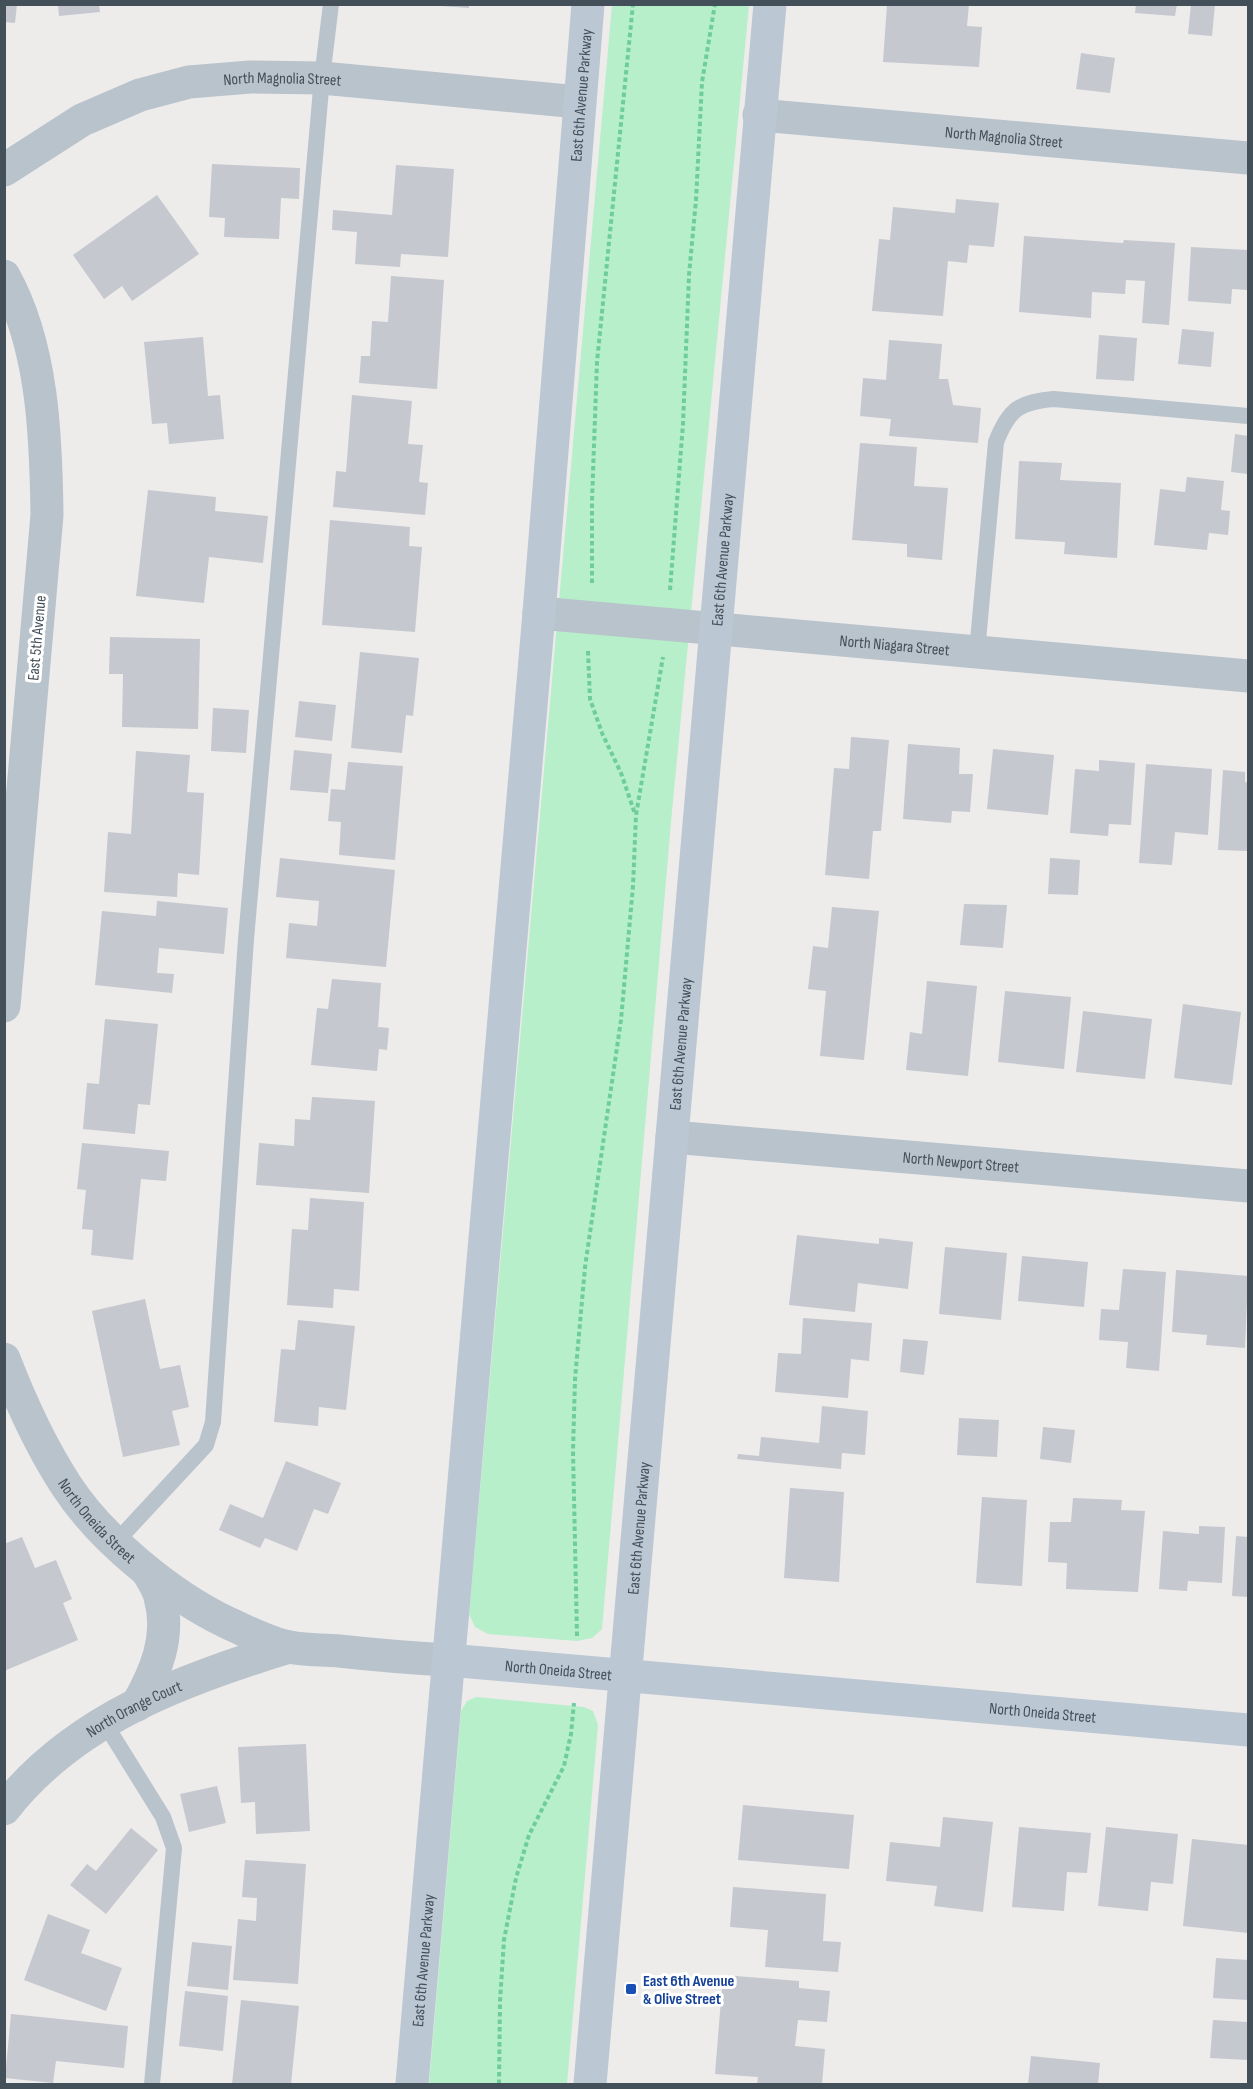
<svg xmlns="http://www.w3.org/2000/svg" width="1253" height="2089" viewBox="0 0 1253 2089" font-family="'Sofia Sans Condensed',sans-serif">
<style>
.green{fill:#b6efca}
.building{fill:#c5c8ce}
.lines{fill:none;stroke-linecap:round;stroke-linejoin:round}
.path{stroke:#6ecd9b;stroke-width:4;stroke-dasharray:4.5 3;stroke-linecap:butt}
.lane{stroke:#b9c3cb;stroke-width:16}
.street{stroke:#b9c3cb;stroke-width:33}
.secondary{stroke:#bbc7d3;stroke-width:33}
.transit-dot{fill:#1a4fb4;stroke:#fff;stroke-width:2}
.labels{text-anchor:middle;stroke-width:6;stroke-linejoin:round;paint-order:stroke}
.street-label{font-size:16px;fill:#434f59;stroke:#fff}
.transit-label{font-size:16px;font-weight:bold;fill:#164399;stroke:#fff;text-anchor:start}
</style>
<rect width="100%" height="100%" fill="#eeebeb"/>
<g class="green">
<polygon points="612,5 749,5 671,822 602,1629 592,1638 577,1641 488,1634 475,1627 469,1614"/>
<polygon points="476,1697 584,1707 593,1711 598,1725 567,2084 429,2084 461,1711 467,1701"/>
</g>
<g class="building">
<polygon points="4,4 17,4 15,23 4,22"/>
<polygon points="58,4 99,4 100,12 59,16"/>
<polygon points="441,4 469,4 469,8 441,6"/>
<polygon points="887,4 969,4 967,26 982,27 979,67 883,62"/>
<polygon points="1136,4 1177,4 1175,16 1135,13"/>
<polygon points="1191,4 1215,4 1212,36 1188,34"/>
<polygon points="1081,53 1115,58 1110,93 1076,89"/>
<polygon points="212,164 300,168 299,199 281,198 279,239 224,237 225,218 209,217"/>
<polygon points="396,165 454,169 448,257 401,254 400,267 355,264 357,232 332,230 333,210 392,215"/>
<polygon points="157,195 199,254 132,301 122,286 104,299 73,255"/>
<polygon points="956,199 999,203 994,247 969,245 967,263 948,261 943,316 872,311 879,239 890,240 893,207 955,213"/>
<polygon points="1024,236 1123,243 1124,240 1175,243 1169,325 1142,323 1145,281 1126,280 1125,294 1092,292 1091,318 1019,312"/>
<polygon points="1191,247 1248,250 1248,290 1232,289 1231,304 1188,301"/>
<polygon points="391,276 444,280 437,389 359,383 361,356 370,356 372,321 388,322"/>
<polygon points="1182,329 1214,332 1211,367 1178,364"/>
<polygon points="1099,335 1137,338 1134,381 1096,379"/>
<polygon points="203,337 208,396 220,395 224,439 169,444 167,423 152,424 144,342"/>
<polygon points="889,340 942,344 939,379 948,379 953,405 981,408 978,443 889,436 891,419 860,416 863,378 886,380"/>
<polygon points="352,395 412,401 408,444 423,445 419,482 428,483 425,515 333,507 336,471 346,472"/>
<polygon points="1235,434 1248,436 1248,474 1231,472"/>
<polygon points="860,443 917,447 914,486 948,488 942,560 907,557 907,544 852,540"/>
<polygon points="1019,461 1062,463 1060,480 1121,483 1117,558 1064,554 1065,542 1015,539"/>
<polygon points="1187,477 1224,481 1221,510 1230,511 1228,535 1209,533 1207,550 1154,545 1160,489 1185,492"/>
<polygon points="148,490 216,497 215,511 268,516 263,563 209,557 204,603 136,596"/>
<polygon points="330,520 410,527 409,546 422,547 415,632 322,625"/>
<polygon points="110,637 200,639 198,729 122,727 123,674 109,674"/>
<polygon points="360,652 419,658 413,716 406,715 402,753 351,748"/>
<polygon points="299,701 336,705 332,741 295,737"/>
<polygon points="213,708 249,710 246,753 211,751"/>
<polygon points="851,737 889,740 881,831 873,831 869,879 825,875 834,768 849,769"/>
<polygon points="908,744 960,748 959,774 973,774 970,812 952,811 951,823 903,819"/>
<polygon points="993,749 1054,755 1048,815 987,809"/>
<polygon points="294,750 332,754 328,793 290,790"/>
<polygon points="136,751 190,755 187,792 204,793 199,875 178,873 177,897 104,892 108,832 131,834"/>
<polygon points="1099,760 1135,763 1131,825 1109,824 1108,836 1070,833 1075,769 1099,771"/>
<polygon points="348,762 403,766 395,860 339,855 341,822 328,821 331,789 345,790"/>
<polygon points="1146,764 1212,769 1208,835 1175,832 1172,865 1139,863"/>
<polygon points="1223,770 1245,772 1245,782 1248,783 1248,851 1218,850"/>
<polygon points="280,858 395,870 386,967 286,958 289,923 317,926 319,901 276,897"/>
<polygon points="1050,858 1080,860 1078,895 1048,894"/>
<polygon points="157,901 228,908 224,954 159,948 157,973 174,974 172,993 95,985 102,911 156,916"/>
<polygon points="964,904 1007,905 1003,948 960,945"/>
<polygon points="832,907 879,911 864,1060 820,1056 826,991 808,989 813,946 828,948"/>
<polygon points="332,979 381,983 378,1027 389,1028 387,1050 379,1049 377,1071 311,1065 317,1008 328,1009"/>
<polygon points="927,981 977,986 968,1076 906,1070 910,1032 922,1034"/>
<polygon points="1005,991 1071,997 1064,1069 998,1062"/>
<polygon points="1183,1004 1241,1012 1232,1085 1174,1078"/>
<polygon points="1083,1011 1152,1019 1145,1079 1076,1072"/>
<polygon points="105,1019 158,1024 150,1105 138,1104 135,1134 83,1129 87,1083 99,1084"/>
<polygon points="312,1097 375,1101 369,1193 256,1185 259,1143 294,1146 295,1119 310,1120"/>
<polygon points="82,1143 169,1151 166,1181 141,1179 133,1260 91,1255 93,1230 82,1229 86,1190 77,1189"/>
<polygon points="310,1198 364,1202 359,1291 334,1289 333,1308 287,1305 292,1229 308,1230"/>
<polygon points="797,1235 879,1244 879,1238 913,1242 908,1289 858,1283 855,1312 789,1305"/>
<polygon points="945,1247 1007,1253 1001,1320 939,1314"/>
<polygon points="1022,1256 1088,1262 1084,1307 1018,1301"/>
<polygon points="1123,1269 1166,1272 1159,1371 1126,1368 1128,1342 1099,1340 1101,1309 1119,1310"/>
<polygon points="1176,1270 1248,1276 1245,1348 1206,1345 1207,1335 1172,1332"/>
<polygon points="145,1299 160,1369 180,1365 189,1407 172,1411 180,1445 123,1457 92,1311"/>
<polygon points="803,1318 872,1323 869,1361 851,1359 848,1398 775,1392 778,1353 801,1354"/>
<polygon points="298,1320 355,1326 346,1410 319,1407 318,1426 274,1422 281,1349 295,1350"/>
<polygon points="903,1339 928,1341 924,1375 900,1372"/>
<polygon points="822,1406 868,1411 865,1455 842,1453 841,1469 737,1459 738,1454 759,1456 761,1437 819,1443"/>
<polygon points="959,1418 999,1420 997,1457 957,1455"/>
<polygon points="1043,1427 1075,1430 1071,1463 1040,1459"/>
<polygon points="286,1461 341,1483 328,1514 314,1509 297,1551 265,1538 260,1548 219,1530 230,1504 263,1518"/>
<polygon points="790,1488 844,1492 839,1582 784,1578"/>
<polygon points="982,1497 1027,1500 1022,1586 976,1583"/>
<polygon points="1073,1498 1122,1500 1121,1510 1145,1511 1138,1592 1066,1589 1067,1563 1048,1562 1050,1522 1071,1522"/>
<polygon points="1199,1526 1225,1527 1222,1583 1188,1581 1187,1591 1159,1589 1163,1531 1199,1534"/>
<polygon points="1236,1536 1248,1537 1248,1597 1232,1596"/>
<polygon points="22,1537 35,1568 56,1560 72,1599 63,1603 78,1640 4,1671 4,1544"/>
<polygon points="306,1744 310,1831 256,1834 255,1802 241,1803 238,1747"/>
<polygon points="217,1786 226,1823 189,1832 180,1794"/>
<polygon points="743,1805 854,1815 849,1869 738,1860"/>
<polygon points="943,1817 993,1822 983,1912 934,1906 937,1886 886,1881 890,1842 940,1847"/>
<polygon points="1019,1827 1091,1833 1087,1873 1067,1872 1064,1911 1012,1907"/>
<polygon points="1106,1827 1178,1834 1173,1884 1151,1882 1148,1911 1098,1906"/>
<polygon points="131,1828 158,1850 106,1914 70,1885 87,1864 96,1871"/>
<polygon points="1192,1839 1248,1845 1248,1933 1183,1926"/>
<polygon points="245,1860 306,1864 298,1984 233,1980 238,1919 256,1921 257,1898 242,1897"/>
<polygon points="733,1887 826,1894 823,1941 841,1942 838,1972 765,1967 768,1930 730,1927"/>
<polygon points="48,1914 90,1930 81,1953 122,1968 106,2011 24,1980"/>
<polygon points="192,1942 232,1946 228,1990 187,1986"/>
<polygon points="1216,1958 1248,1960 1248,2000 1213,1998"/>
<polygon points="723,1975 799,1981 799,1988 830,1991 827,2022 798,2020 795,2046 825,2049 822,2084 757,2084 758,2077 715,2074"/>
<polygon points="185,1991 228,1996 223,2051 179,2046"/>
<polygon points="241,2000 299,2006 291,2084 232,2084"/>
<polygon points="11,2014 128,2026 124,2068 56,2061 53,2083 5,2078"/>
<polygon points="1213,2020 1248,2022 1248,2060 1210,2058"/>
<polygon points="1031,2056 1100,2063 1098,2084 1028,2084"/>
</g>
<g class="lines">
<g class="path">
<polyline points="592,583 592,501 597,362 633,4"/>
<polyline points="670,590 683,424 689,275 696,200 702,82 715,4"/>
<polyline points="588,651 590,699 602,733 621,773 635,814"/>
<polyline points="577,1636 573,1451 575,1379 585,1267 621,1020 633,886 636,815 663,657"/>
<polyline points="499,2084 500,2001 504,1940 516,1878 529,1835 564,1766 571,1734 574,1703"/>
</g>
<g class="lane">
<path d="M977,652L996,442C1009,409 1019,402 1054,399L1248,416"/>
<polyline points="116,1542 206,1445 213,1422 246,939 322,78 331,4"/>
<polyline points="104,1722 163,1817 174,1848 152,2084"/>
</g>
<g class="street">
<path id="s1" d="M759,115L1248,158"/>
<path id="s2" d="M4,170L82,120L140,95L189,82L250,77L322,78L579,102"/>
<path d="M4,276C43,346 46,437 47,515L4,1006"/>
<path id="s3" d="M539,613L1248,676"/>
<path id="s4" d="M672,1137L1248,1186"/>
<path id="s5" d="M4,1359C21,1403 40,1445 66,1485C100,1538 170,1595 226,1622C246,1631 268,1643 289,1647C305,1650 323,1650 339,1651C375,1655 412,1658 448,1660"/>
<path d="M137,1705C156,1672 171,1636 160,1597C158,1588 152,1580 148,1572"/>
<path id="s6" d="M4,1809C74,1719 184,1679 289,1647"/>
</g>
<g class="secondary">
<path id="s7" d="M448,1660L1248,1730"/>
<path id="s8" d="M412,2084L539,613L588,4"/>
<path id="s9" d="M590,2084L770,4"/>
</g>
</g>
<rect class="transit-dot" x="625" y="1983" width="12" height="12" rx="3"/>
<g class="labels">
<g class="street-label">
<text dy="6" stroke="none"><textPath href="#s2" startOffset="300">North Magnolia Street</textPath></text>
<text dy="6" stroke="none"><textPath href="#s8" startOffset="1996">East 6th Avenue Parkway</textPath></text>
<text dy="6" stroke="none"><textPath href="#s1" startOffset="246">North Magnolia Street</textPath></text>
<text dy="6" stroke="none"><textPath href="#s9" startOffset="1530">East 6th Avenue Parkway</textPath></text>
<text transform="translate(36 638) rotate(-85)" y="6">East 5th Avenue</text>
<text dy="6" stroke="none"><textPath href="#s3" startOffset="357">North Niagara Street</textPath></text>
<text dy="6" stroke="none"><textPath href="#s9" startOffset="1044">East 6th Avenue Parkway</textPath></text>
<text dy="6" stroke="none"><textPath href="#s4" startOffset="290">North Newport Street</textPath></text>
<text dy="6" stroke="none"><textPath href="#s5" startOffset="188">North Oneida Street</textPath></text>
<text dy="6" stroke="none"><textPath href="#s9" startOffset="558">East 6th Avenue Parkway</textPath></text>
<text dy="6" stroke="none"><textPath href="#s7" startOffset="111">North Oneida Street</textPath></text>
<text dy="6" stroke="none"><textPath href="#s6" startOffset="166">North Orange Court</textPath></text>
<text dy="6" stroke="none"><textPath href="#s7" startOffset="597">North Oneida Street</textPath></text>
<text dy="6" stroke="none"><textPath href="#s8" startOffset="124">East 6th Avenue Parkway</textPath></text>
</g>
<g class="transit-label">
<text x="643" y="1986">East 6th Avenue<tspan x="643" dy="18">&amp; Olive Street</tspan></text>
</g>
</g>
<rect width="1253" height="2089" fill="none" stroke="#434f59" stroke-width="12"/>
</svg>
